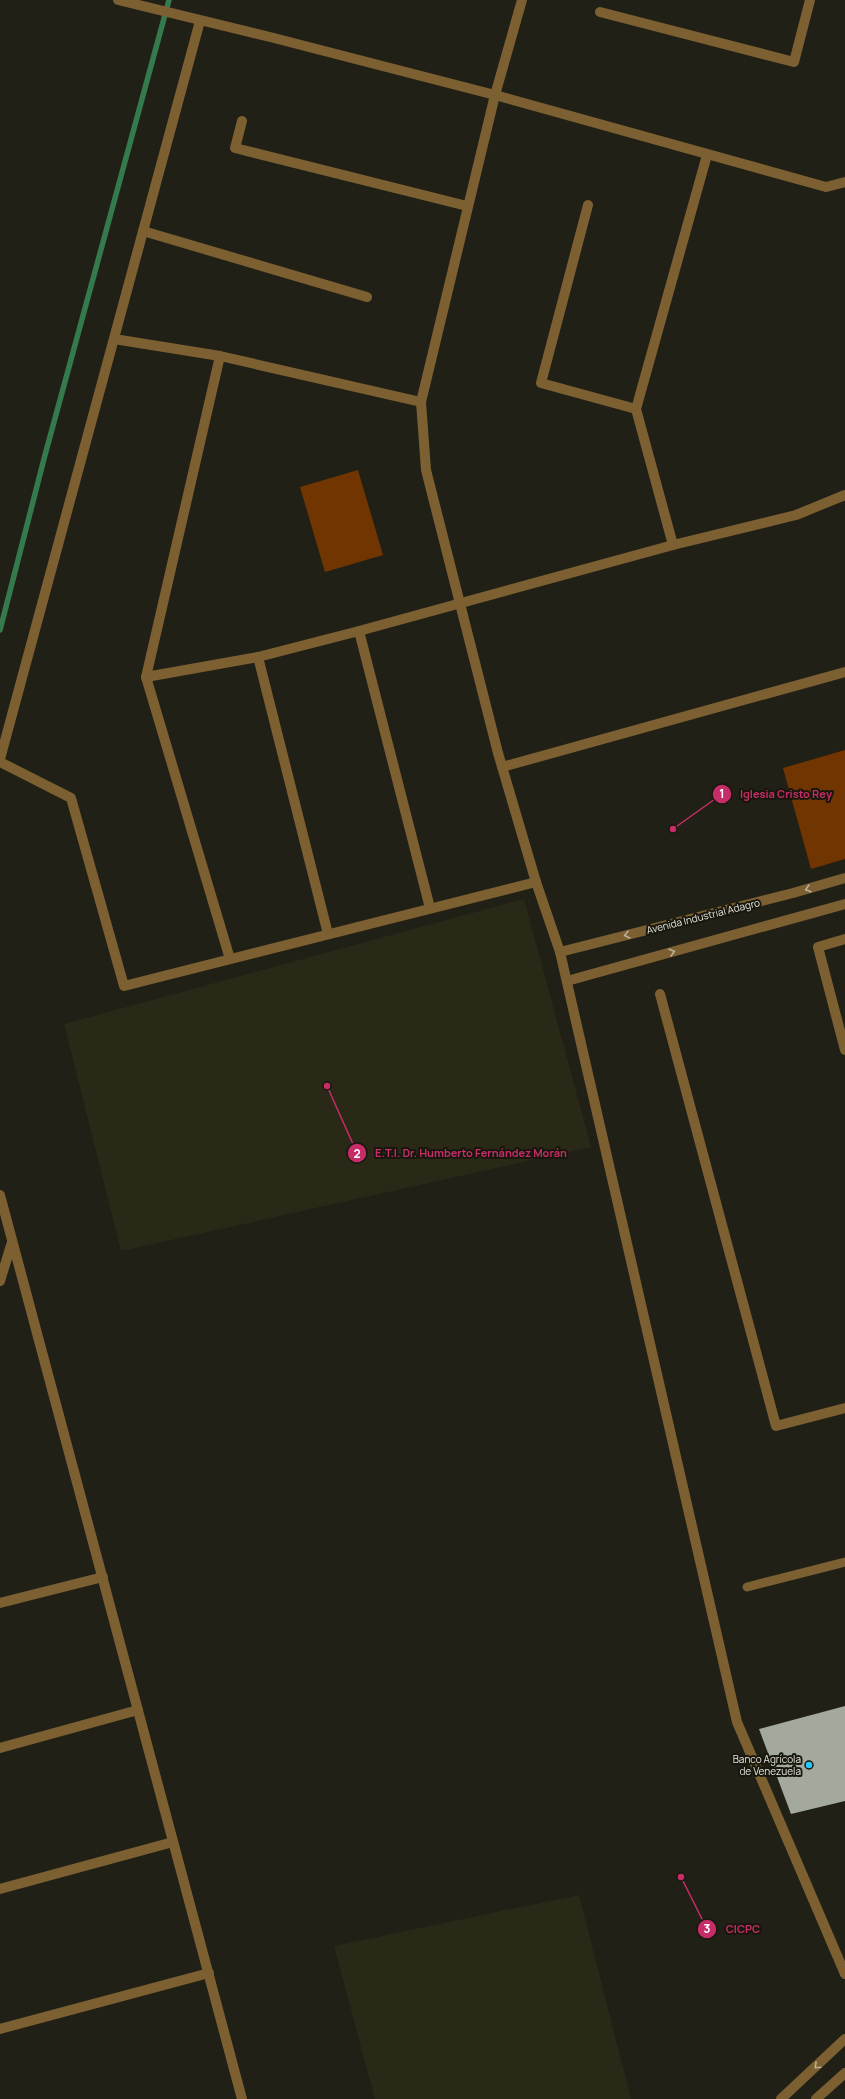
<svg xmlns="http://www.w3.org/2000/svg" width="845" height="2099" viewBox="0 0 845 2099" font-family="Manrope,sans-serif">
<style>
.built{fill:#2a2817}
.green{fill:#703500}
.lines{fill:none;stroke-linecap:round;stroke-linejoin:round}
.stream{stroke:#357a4d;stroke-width:5.5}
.building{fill:#a3a99c}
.lane{stroke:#7c6032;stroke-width:9}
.street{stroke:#7c6032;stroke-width:10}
.oneway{stroke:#bcb19a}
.poi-dot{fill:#22c9fe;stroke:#18170d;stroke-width:1.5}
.labels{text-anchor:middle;stroke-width:4;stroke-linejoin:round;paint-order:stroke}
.street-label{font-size:10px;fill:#e7e7e0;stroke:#18170d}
.poi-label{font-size:10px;fill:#e7e7e0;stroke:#18170d;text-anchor:end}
.leader{fill:none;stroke:#c62d68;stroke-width:1.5}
.callout-dot{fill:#c62d68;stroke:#18170d;stroke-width:1.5}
.mark-label{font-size:12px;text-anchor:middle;font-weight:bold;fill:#fff}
.callout-label{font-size:11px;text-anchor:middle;font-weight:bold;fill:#c62d68;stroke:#18170d;stroke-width:4;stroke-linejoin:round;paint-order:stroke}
</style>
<rect width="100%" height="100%" fill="#212016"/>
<g class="built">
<polygon points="524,899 591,1147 121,1251 64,1024"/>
<polygon points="579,1895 631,2099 375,2099 334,1946"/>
</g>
<g class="green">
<polygon points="358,470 383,555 325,572 300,487"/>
<polygon points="845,750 845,859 811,869 783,768"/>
</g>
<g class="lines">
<polyline class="stream" points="0,630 45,455 169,0"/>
</g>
<polygon class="building" points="845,1706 845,1801 791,1814 759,1729"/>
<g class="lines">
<polyline class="lane" points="747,1587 845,1562"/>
<g class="street">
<polyline points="118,0 270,37 495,95 826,187 845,182"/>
<polyline points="522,0 495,95 421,402 426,470 498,753 536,882 560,952 737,1722 845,1974"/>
<polyline points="600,12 794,62 810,0"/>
<polyline points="242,121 235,148 467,206"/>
<polyline points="588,205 541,383 636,409"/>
<polyline points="143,231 367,297"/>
<polyline points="114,339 220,356 421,402"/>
<polyline points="220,356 146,677 258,657 359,631 673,545 796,515 845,495"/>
<polyline points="673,545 636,409 707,155"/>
<polyline points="359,631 430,908"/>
<polyline points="258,657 328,934"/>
<polyline points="146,677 230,959"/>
<polyline points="0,759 200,21"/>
<polyline points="0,762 71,798 124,986 536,882"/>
<polyline points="502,767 845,672"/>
<polyline points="845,939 818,947 845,1050"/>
<polyline points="560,952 793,893 845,878"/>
<polyline points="567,981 845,904"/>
<polyline points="660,994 776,1426 845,1408"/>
<polyline points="0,1195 242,2099"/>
<polyline points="0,1281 12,1242"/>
<polyline points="0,1603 103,1577"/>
<polyline points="0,1748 138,1710"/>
<polyline points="0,1889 173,1842"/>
<polyline points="0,2029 209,1973"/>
<polyline points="781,2099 845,2039"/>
<polyline points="816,2099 845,2073"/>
</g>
</g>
<defs><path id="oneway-chevron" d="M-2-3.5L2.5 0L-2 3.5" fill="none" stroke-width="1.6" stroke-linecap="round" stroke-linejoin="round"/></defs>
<g class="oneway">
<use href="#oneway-chevron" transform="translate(808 889) rotate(164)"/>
<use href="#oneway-chevron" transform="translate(627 935) rotate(166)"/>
<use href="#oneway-chevron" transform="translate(672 952) rotate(-16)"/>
<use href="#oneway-chevron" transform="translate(817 2066) rotate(137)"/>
</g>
<circle class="poi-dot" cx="809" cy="1765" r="4"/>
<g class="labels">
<g class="street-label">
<text transform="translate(703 916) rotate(-14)" y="4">Avenida Industrial Adagro</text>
</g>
<g class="poi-label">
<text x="801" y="1763">Banco Agrícola<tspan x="801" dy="12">de Venezuela</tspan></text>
</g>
</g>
<path class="leader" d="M673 829L722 794M327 1086L357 1153M681 1877L707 1929"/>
<g class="callout-dot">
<circle cx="673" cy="829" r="4"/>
<circle cx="327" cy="1086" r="4"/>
<circle cx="681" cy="1877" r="4"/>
<circle cx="722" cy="794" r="10"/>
<circle cx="357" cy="1153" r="10"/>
<circle cx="707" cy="1929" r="10"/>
</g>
<g class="mark-label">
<text x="722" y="798">1</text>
<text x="357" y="1158">2</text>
<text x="707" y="1933">3</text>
</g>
<g class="callout-label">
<text x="786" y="798">Iglesia Cristo Rey</text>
<text x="471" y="1157">E.T.I. Dr. Humberto Fernández Morán</text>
<text x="743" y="1933">CICPC</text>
</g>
</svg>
